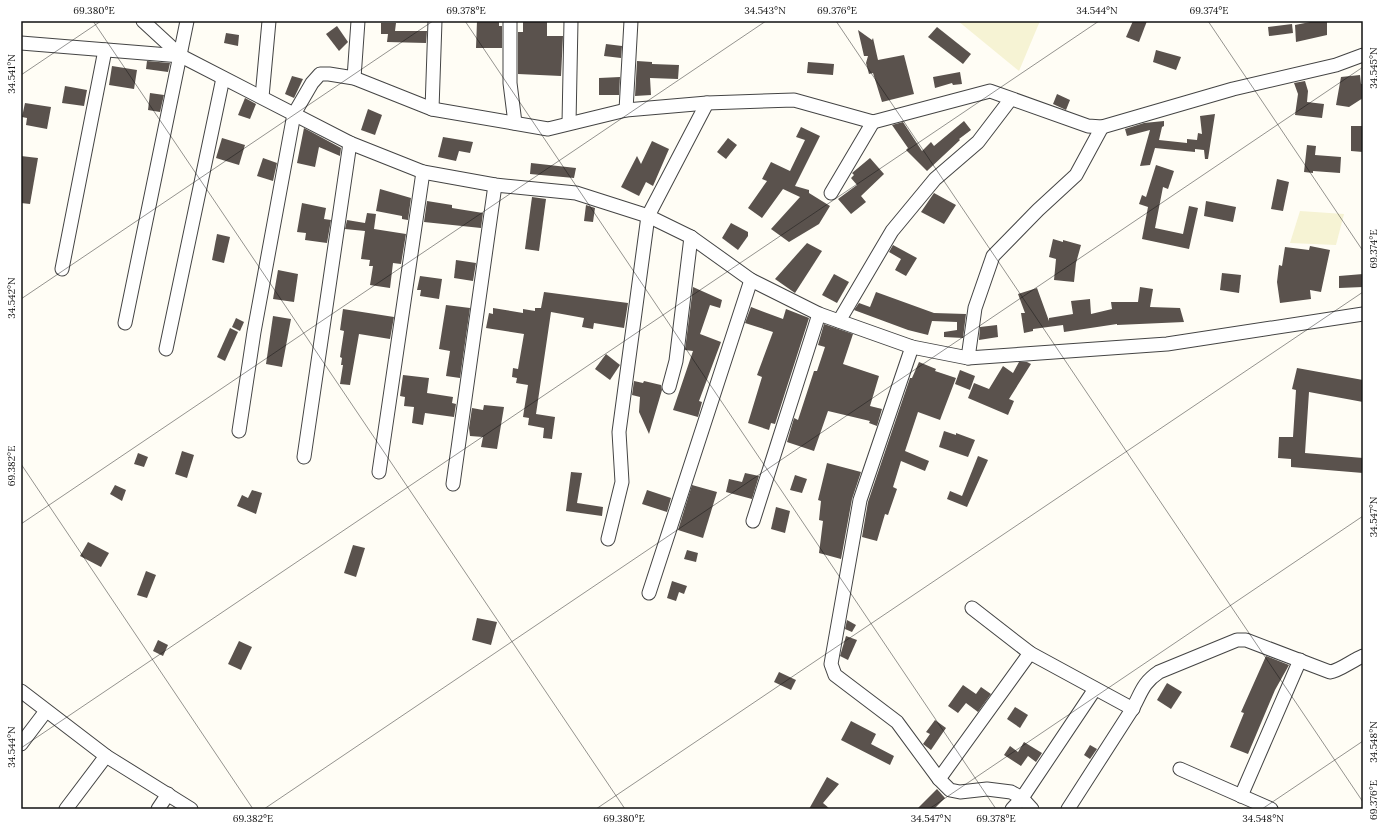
<svg xmlns="http://www.w3.org/2000/svg" width="1384" height="830" viewBox="0 0 1384 830" font-family="Lora,serif">
<style>
.farmland{fill:#f6f3d4}
.building{fill:#5a524d}
.lines{fill:none;stroke-linecap:round;stroke-linejoin:round}
.minor-casing{stroke:#444;stroke-width:15}
.minor{stroke:#fff;stroke-width:13}
.ticks{fill:none;stroke:#111;stroke-width:1;stroke-opacity:0.45}
.neatline{fill:none;stroke:#111;stroke-width:1.5}
.ticks-label{font-size:10px;text-anchor:middle;fill:#111}
</style>
<rect width="100%" height="100%" fill="#fffdf5"/>
<g class="farmland">
<polygon points="958,21 1040,21 1019,71"/>
<polygon points="1300,211 1344,214 1336,245 1290,243"/>
</g>
<g class="building">
<polygon points="477,21 499,21 499,26 502,26 502,48 476,48"/>
<polygon points="523,21 547,21 547,36 563,36 561,76 518,74 518,32 523,32"/>
<polygon points="1133,21 1147,21 1139,42 1126,37"/>
<polygon points="1315,21 1327,21 1327,35 1296,42 1295,25"/>
<polygon points="381,23 396,23 395,31 427,31 426,43 387,42 388,34 381,34"/>
<polygon points="1292,24 1293,33 1269,36 1268,27"/>
<polygon points="337,26 348,42 339,51 326,34"/>
<polygon points="937,27 971,54 963,64 928,37"/>
<polygon points="858,30 872,40 873,38 878,60 904,55 914,94 882,102 873,73 869,74 866,63 868,56 864,56"/>
<polygon points="226,33 239,35 238,46 224,43"/>
<polygon points="606,44 622,46 621,58 604,56"/>
<polygon points="1156,50 1181,57 1176,70 1153,62"/>
<polygon points="147,61 170,63 168,72 146,69"/>
<polygon points="637,61 652,62 652,64 679,65 678,79 650,78 651,95 635,96"/>
<polygon points="808,62 834,64 833,75 807,73"/>
<polygon points="112,66 137,70 134,89 109,85"/>
<polygon points="960,72 962,84 953,85 952,83 935,88 933,77"/>
<polygon points="1360,75 1361,84 1363,84 1363,98 1349,107 1336,105 1341,77"/>
<polygon points="292,76 303,79 294,98 285,94"/>
<polygon points="620,77 619,95 599,95 599,78"/>
<polygon points="1305,81 1308,91 1307,102 1324,104 1322,118 1295,115 1298,94 1294,83"/>
<polygon points="65,86 87,90 84,106 62,103"/>
<polygon points="150,93 164,95 160,112 148,110"/>
<polygon points="1057,94 1070,100 1066,110 1053,104"/>
<polygon points="245,98 256,104 250,119 238,115"/>
<polygon points="25,103 51,107 47,129 26,125 27,118 22,117"/>
<polygon points="368,109 382,115 375,135 361,130"/>
<polygon points="1215,114 1208,159 1205,159 1204,150 1195,149 1195,152 1155,148 1150,165 1140,166 1150,130 1127,136 1125,129 1144,123 1164,121 1164,126 1162,127 1159,140 1187,143 1187,139 1197,140 1198,133 1202,134 1200,116"/>
<polygon points="964,121 971,130 959,139 960,140 927,171 906,150 908,148 892,125 903,122 922,151 931,142 934,146"/>
<polygon points="1351,126 1363,126 1363,152 1351,151"/>
<polygon points="801,127 820,136 795,186 809,190 809,193 830,206 819,224 789,242 771,229 800,197 783,189 762,218 748,208 767,181 762,179 771,162 790,171 805,140 796,137"/>
<polygon points="304,128 341,148 340,156 319,147 315,167 297,163"/>
<polygon points="443,137 473,142 470,153 459,151 456,161 438,157"/>
<polygon points="222,138 245,145 239,165 216,158"/>
<polygon points="728,138 737,145 726,159 717,152"/>
<polygon points="652,141 669,149 653,186 646,182 639,196 621,187 637,156 641,164"/>
<polygon points="1307,145 1316,146 1315,155 1341,157 1340,173 1313,171 1313,173 1304,172"/>
<polygon points="21,156 38,158 30,204 21,203"/>
<polygon points="263,158 277,163 273,181 257,176"/>
<polygon points="870,158 884,174 861,196 866,202 851,214 838,199 857,185 851,178 854,175 852,173"/>
<polygon points="531,163 576,168 574,178 530,174"/>
<polygon points="1156,165 1174,171 1168,189 1163,187 1155,228 1183,234 1189,206 1198,208 1189,249 1142,239 1148,207 1139,204 1142,195 1146,197"/>
<polygon points="1277,179 1289,182 1283,211 1271,209"/>
<polygon points="380,189 411,198 408,220 402,219 402,216 376,211"/>
<polygon points="934,193 956,205 944,224 921,212"/>
<polygon points="532,197 546,199 539,251 525,249"/>
<polygon points="427,201 452,205 452,208 483,213 481,228 424,222"/>
<polygon points="1206,201 1236,207 1233,222 1204,216"/>
<polygon points="302,203 326,208 324,219 331,220 327,243 305,240 306,233 297,232"/>
<polygon points="586,205 595,208 593,222 584,221"/>
<polygon points="367,213 376,214 374,229 406,234 401,264 393,263 390,288 370,285 373,266 369,266 370,260 361,259 365,231 345,229 347,220 365,223"/>
<polygon points="731,223 748,232 748,236 738,250 722,238"/>
<polygon points="217,234 230,237 224,263 212,260"/>
<polygon points="1053,239 1063,242 1063,240 1081,245 1076,263 1074,282 1054,280 1056,259 1049,257"/>
<polygon points="807,243 822,251 795,293 775,279"/>
<polygon points="893,245 917,258 906,276 895,270 901,259 889,252"/>
<polygon points="1310,246 1330,250 1321,292 1310,290 1311,299 1280,303 1277,282 1279,265 1282,266 1285,247 1309,250"/>
<polygon points="456,260 476,263 473,281 454,278"/>
<polygon points="278,270 298,274 294,302 273,299"/>
<polygon points="1222,273 1241,275 1239,293 1220,290"/>
<polygon points="834,274 849,282 837,303 822,295"/>
<polygon points="1363,274 1363,287 1339,288 1339,276"/>
<polygon points="420,276 442,279 439,299 420,296 421,290 417,290"/>
<polygon points="693,287 722,300 720,308 710,305 700,334 721,342 699,401 702,402 698,417 673,410 693,351 685,350"/>
<polygon points="1140,287 1153,289 1150,307 1180,308 1184,322 1117,325 1117,324 1064,332 1063,325 1033,329 1033,331 1024,333 1021,313 1025,313 1018,294 1037,288 1049,321 1049,318 1073,314 1071,301 1090,299 1091,314 1112,309 1111,302 1138,302"/>
<polygon points="544,292 628,303 624,328 594,323 593,329 582,327 584,318 551,312 536,414 555,417 552,439 543,438 544,428 528,425 529,418 523,417 528,385 516,383 517,378 512,377 513,368 518,369 524,334 486,328 489,313 493,314 493,308 523,313 523,309 535,311 535,308 541,308"/>
<polygon points="876,292 934,313 966,314 963,338 944,337 944,332 957,330 957,322 932,321 928,335 908,330 854,310 859,303 870,307"/>
<polygon points="446,305 470,308 460,378 446,376 450,351 439,349"/>
<polygon points="751,307 783,319 786,309 809,318 775,424 771,423 769,430 748,423 762,377 757,375 773,332 745,323"/>
<polygon points="343,309 394,317 390,339 359,334 350,385 340,384 343,365 341,365 342,358 340,357 344,331 340,330"/>
<polygon points="273,316 291,319 282,367 266,364"/>
<polygon points="236,318 244,322 240,331 232,327"/>
<polygon points="824,324 853,334 843,364 879,376 870,406 882,409 877,426 869,423 870,421 828,411 814,451 787,442 794,418 798,420 814,371 817,371 825,347 818,345"/>
<polygon points="997,325 998,337 979,340 980,327"/>
<polygon points="230,328 238,332 225,361 217,357"/>
<polygon points="606,354 620,365 610,380 595,369"/>
<polygon points="919,362 936,369 935,371 956,378 940,420 918,412 905,451 929,461 925,471 901,461 893,487 897,489 888,515 885,514 877,541 862,537 868,502 910,378 912,378"/>
<polygon points="1019,362 1027,362 1031,364 1009,399 1014,401 1008,415 968,398 974,383 989,389 1003,366 1013,373"/>
<polygon points="1297,368 1363,380 1363,402 1309,392 1305,453 1363,458 1363,473 1291,467 1291,459 1278,458 1279,437 1293,437 1296,390 1292,389"/>
<polygon points="960,370 975,376 970,390 955,384"/>
<polygon points="403,375 429,378 427,393 453,397 452,403 456,404 454,417 425,413 423,425 412,423 414,407 404,406 405,397 400,396"/>
<polygon points="634,381 643,383 644,381 661,385 662,390 649,434 639,412 640,397 632,395"/>
<polygon points="484,405 504,407 497,449 481,447 483,437 470,436 469,428 472,408 483,410"/>
<polygon points="944,431 956,435 956,433 975,440 968,457 939,447"/>
<polygon points="182,451 194,455 187,478 175,474"/>
<polygon points="138,453 148,457 144,467 134,464"/>
<polygon points="978,456 988,460 967,507 947,499 950,491 962,496"/>
<polygon points="827,463 861,472 852,499 841,559 819,553 823,521 819,520 821,501 818,500"/>
<polygon points="571,472 582,473 577,503 603,507 602,516 566,511"/>
<polygon points="745,473 759,476 752,499 726,492 729,479 742,482"/>
<polygon points="795,475 807,479 802,493 790,490"/>
<polygon points="115,485 126,490 122,501 110,494"/>
<polygon points="692,485 717,492 703,538 678,530"/>
<polygon points="252,490 262,493 256,514 237,506 242,495 248,498"/>
<polygon points="647,490 671,498 667,512 642,504"/>
<polygon points="776,507 790,511 785,533 771,529"/>
<polygon points="88,542 109,553 101,567 80,556"/>
<polygon points="353,545 365,548 356,577 344,573"/>
<polygon points="687,550 698,553 696,562 684,559"/>
<polygon points="146,571 156,575 147,598 137,595"/>
<polygon points="672,581 687,586 684,594 679,592 676,601 667,598"/>
<polygon points="477,618 497,622 491,645 472,640"/>
<polygon points="847,620 856,625 852,632 845,629"/>
<polygon points="846,636 857,640 848,660 840,656"/>
<polygon points="158,640 168,645 163,656 153,651"/>
<polygon points="239,641 252,647 241,670 228,664"/>
<polygon points="1266,656 1289,665 1275,690 1248,754 1230,747 1244,713 1241,712"/>
<polygon points="779,672 796,680 791,690 774,682"/>
<polygon points="1167,683 1182,692 1171,709 1157,700"/>
<polygon points="963,685 976,694 981,687 991,694 978,712 966,703 958,713 948,706"/>
<polygon points="1015,707 1028,715 1020,728 1007,719"/>
<polygon points="935,720 946,728 931,750 923,744 930,734 926,732"/>
<polygon points="851,721 876,734 871,744 894,756 890,765 841,740"/>
<polygon points="1024,742 1042,753 1036,762 1028,756 1021,766 1004,755 1010,746 1018,752"/>
<polygon points="1090,745 1097,749 1090,759 1084,755"/>
<polygon points="827,777 839,784 823,803 830,809 809,809"/>
<polygon points="937,789 945,798 934,809 917,809"/>
</g>
<g class="lines">
<g class="minor-casing">
<g id="minor">
<polyline points="143,21 181,56 350,143 423,172 495,185 576,193 648,216 691,237 751,280 819,314 912,347 968,358 1167,344 1363,314"/>
<polyline points="510,21 510,83 515,123"/>
<polyline points="21,43 181,56"/>
<polyline points="354,78 358,21"/>
<polyline points="262,97 269,21"/>
<polyline points="432,109 435,21"/>
<polyline points="626,110 631,21"/>
<polyline points="569,123 571,21"/>
<polyline points="831,193 873,122"/>
<polyline points="62,269 105,50"/>
<polyline points="839,321 892,231 935,179 978,142 1010,100"/>
<polyline points="125,323 187,21"/>
<polyline points="912,347 860,500 831,664 835,675 897,722 939,779 950,790 960,792 987,789 1011,792 1022,798 1032,809"/>
<polyline points="166,349 223,78"/>
<polyline points="968,358 975,308 993,256 1038,210 1076,175 1102,127"/>
<polyline points="669,387 676,361 691,237"/>
<polyline points="239,431 254,332 294,114 312,83 320,74 329,74 354,78 432,109 548,129 626,110 707,103 794,100 873,122 990,91 1088,126 1102,127 1233,89 1336,65 1363,55"/>
<polyline points="304,457 350,143"/>
<polyline points="379,472 423,172"/>
<polyline points="453,484 495,185"/>
<polyline points="753,521 819,314"/>
<polyline points="608,539 622,482 619,432 648,216 707,103"/>
<polyline points="649,593 751,280"/>
<polyline points="972,608 1030,653 1133,709"/>
<polyline points="21,691 106,756 191,809"/>
<polyline points="21,744 46,711"/>
<polyline points="1180,769 1271,809"/>
<polyline points="939,779 1030,653"/>
<polyline points="1241,796 1300,660"/>
<polyline points="66,809 106,756"/>
<polyline points="158,809 168,794"/>
<polyline points="1012,809 1022,798 1095,689"/>
<path d="M1068,809C1089,776 1110,744 1131,711C1141,695 1141,684 1159,672L1237,640H1246L1330,672C1339,671 1353,660 1363,656"/>
</g>
</g>
<use href="#minor" class="minor"/>
</g>
<path class="ticks" d="M93,21L625,809M465,21L996,809M836,21L1363,802M1208,21L1363,251M21,75L101,21M21,299L433,21M21,464L253,809M21,524L766,21M21,748L1099,21M264,809L1363,67M596,809L1363,292M929,809L1363,516M1262,809L1363,741"/>
<rect width="1384" height="830" fill="none" stroke="#ffffff" stroke-width="44"/>
<rect x="22" y="22" width="1340" height="786" class="neatline"/>
<g class="ticks-label">
<text x="94" y="14">69.380°E</text>
<text x="466" y="14">69.378°E</text>
<text x="765" y="14">34.543°N</text>
<text x="837" y="14">69.376°E</text>
<text x="1097" y="14">34.544°N</text>
<text x="1209" y="14">69.374°E</text>
<text transform="translate(1373 68) rotate(-90)" y="4">34.545°N</text>
<text transform="translate(11 74) rotate(-90)" y="4">34.541°N</text>
<text transform="translate(1373 249) rotate(-90)" y="4">69.374°E</text>
<text transform="translate(11 298) rotate(-90)" y="4">34.542°N</text>
<text transform="translate(11 466) rotate(-90)" y="4">69.382°E</text>
<text transform="translate(1373 517) rotate(-90)" y="4">34.547°N</text>
<text transform="translate(1373 742) rotate(-90)" y="4">34.548°N</text>
<text transform="translate(11 747) rotate(-90)" y="4">34.544°N</text>
<text transform="translate(1373 800) rotate(-90)" y="4">69.376°E</text>
<text x="253" y="822">69.382°E</text>
<text x="624" y="822">69.380°E</text>
<text x="931" y="822">34.547°N</text>
<text x="996" y="822">69.378°E</text>
<text x="1263" y="822">34.548°N</text>
</g>
</svg>
